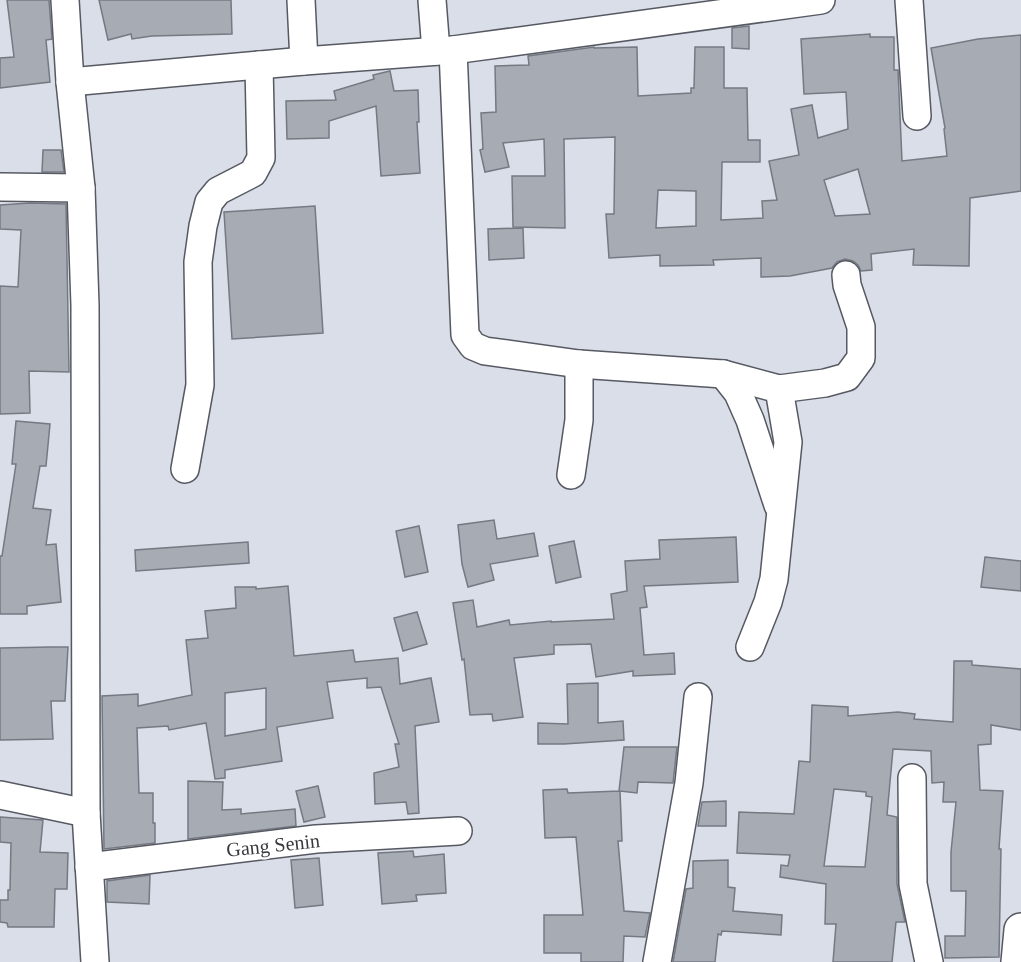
<svg xmlns="http://www.w3.org/2000/svg" width="1021" height="962" viewBox="0 0 1021 962" font-family="'Times New Roman',serif">
<style>
.building{fill:#a7abb4;stroke:#757982;stroke-width:1.5;fill-rule:evenodd}
.lines{fill:none;stroke-linecap:round;stroke-linejoin:round}
.minor-casing{stroke:#565962;stroke-width:30}
.major-casing{stroke:#565962;stroke-width:36}
.minor{stroke:#fff;stroke-width:27}
.major{stroke:#fff;stroke-width:33}
.labels{text-anchor:middle;stroke-width:4.5;stroke-linejoin:round;paint-order:stroke}
.street-label{font-size:20px;fill:#37383c;stroke:#fff}
</style>
<rect width="100%" height="100%" fill="#dadee8"/>
<g class="building">
<polygon points="7,0 49,0 52,39 46,40 50,82 0,88 0,58 14,57"/>
<polygon points="99,0 231,0 232,34 152,36 132,39 131,34 108,40"/>
<polygon points="749,26 749,49 732,48 732,28"/>
<path d="M870,34V37H894V70H898L902,161L947,156L944,129L945,128L931,48L978,39L1021,35V191L970,198L969,266L913,265L914,249L871,254L872,270L861,271L858,265L853,261L845,259L837,262L832,268L790,276L761,277V258L713,260L714,265L660,266V255L609,258L606,214H614L615,137L564,139L565,228L513,227L512,176H545L544,139L503,143L509,167L485,172L480,150L483,149L481,113L496,112L495,66L529,65L528,56L594,47V48L637,47L638,96L691,93V88H694L695,47H724V88H747L748,140H760V162H722L721,220L763,218L762,201L777,200L769,161L799,155L791,109L812,105L818,138L848,129L846,92L804,94L801,39ZM858,169L870,214L835,216L824,180ZM658,190L696,191V226L656,228Z"/>
<polygon points="390,71 394,91 418,90 419,122 417,122 420,173 381,176 376,106 329,121 329,138 287,139 286,101 336,100 334,91 374,79 373,75"/>
<polygon points="43,150 61,150 64,172 42,172"/>
<polygon points="30,203 66,204 69,372 29,371 30,413 0,414 0,286 18,287 21,230 0,229 0,205"/>
<polygon points="315,206 323,333 232,339 224,212"/>
<polygon points="523,228 524,258 489,260 488,229"/>
<polygon points="16,421 50,424 46,466 40,466 33,508 51,510 46,545 56,544 61,602 27,606 27,614 0,614 0,556 2,556 16,464 12,464"/>
<polygon points="494,520 497,539 534,533 538,556 490,564 494,580 468,587 462,564 458,525"/>
<polygon points="419,526 428,572 405,577 396,531"/>
<polygon points="736,537 738,582 644,586 647,607 640,608 644,655 674,653 675,674 633,676 633,671 596,677 591,644 554,645 554,654 514,658 523,717 493,721 492,714 470,715 464,659 462,660 453,603 473,600 477,627 509,620 510,625 551,621 551,622 614,619 611,594 627,591 625,561 660,559 659,540"/>
<polygon points="574,541 581,577 556,583 549,546"/>
<polygon points="248,542 249,563 136,571 135,550"/>
<polygon points="985,557 1021,561 1021,591 981,587"/>
<path d="M288,586L294,656L353,650L355,662L398,658L400,684L431,678L439,722L415,726L419,813L408,814L406,802L375,804L374,773L399,767L395,744H399L381,687L367,688V678L327,682L333,718L277,727L282,761L225,770V778L215,779L206,723L169,730L168,726L137,728L139,793H153V823H155V843L104,849L102,696L138,694V706L192,695L186,640L208,638L205,611L236,608L235,587H256V589ZM266,688V729L225,736V693Z"/>
<polygon points="417,612 427,644 403,651 394,618"/>
<polygon points="50,647 68,647 65,701 51,701 53,739 0,740 0,648"/>
<path d="M954,661H972V665L1021,669V730L991,725V744L978,745L980,790L1003,791L999,849H1001L999,957L945,958V936H965L966,891H951V852L956,802H943L944,782L932,783L931,751L893,749L887,815L897,817V884L905,922H896L892,962H833L836,924H825L826,884L780,877L781,865L788,866L790,855L737,853L739,812L794,814L799,761L810,762L812,705L848,707V716L898,712L915,714L914,719L953,722ZM834,789L866,792V796L872,797L865,867L824,866Z"/>
<polygon points="598,683 598,723 623,721 624,740 564,744 538,744 538,723 568,724 567,684"/>
<polygon points="624,747 677,747 673,783 638,782 637,793 620,791 622,841 618,841 624,911 650,913 645,937 624,936 623,962 581,962 581,953 544,953 544,915 583,915 576,837 545,838 543,790 567,789 568,793 619,791"/>
<polygon points="188,781 223,782 222,810 241,809 241,814 295,809 296,826 188,839"/>
<polygon points="318,786 325,817 304,822 296,791"/>
<polygon points="726,801 726,826 698,826 702,802"/>
<polygon points="0,817 43,820 40,852 68,853 67,889 55,889 54,927 8,927 7,923 0,922 0,900 8,900 8,890 10,890 11,843 0,842"/>
<polygon points="413,851 414,857 444,854 446,893 416,895 417,901 382,904 378,853"/>
<polygon points="319,858 323,905 295,908 291,860"/>
<polygon points="728,860 728,887 735,888 733,911 782,915 781,935 722,931 721,935 718,934 715,962 673,962 686,889 693,888 693,861"/>
<polygon points="150,875 149,904 107,902 107,881"/>
</g>
<g class="lines">
<g class="minor-casing">
<g id="minor">
<polyline points="65,0 70,82 81,188 85,305 86,813 95,962"/>
<polyline points="301,0 304,61"/>
<polyline points="432,0 436,51"/>
<polyline points="909,0 917,116"/>
<polyline points="453,50 465,335 473,346 485,351 579,364 723,374 779,389 788,442 774,579 768,602 750,647"/>
<polyline points="70,82 304,61 453,50 821,0"/>
<polyline points="0,187 81,188"/>
<polyline points="723,374 738,393 750,420 778,505"/>
<polyline points="779,389 825,383 847,377 861,358 861,327 847,285 846,275"/>
<polyline points="185,469 200,385 198,262 203,226 209,202 218,191 253,173 261,158 259,65"/>
<polyline points="571,475 579,420 579,364"/>
<polyline points="912,778 913,884 929,962"/>
<polyline points="0,795 86,813"/>
<polyline points="89,867 316,839 458,831"/>
<polyline points="657,962 689,783 698,697"/>
</g>
</g>
<g class="major-casing">
<polyline id="major" points="1018,962 1021,930"/>
</g>
<use href="#minor" class="minor"/>
<use href="#major" class="major"/>
</g>
<g class="labels">
<g class="street-label">
<text transform="translate(273 845) rotate(-6)" y="7">Gang Senin</text>
</g>
</g>
</svg>
